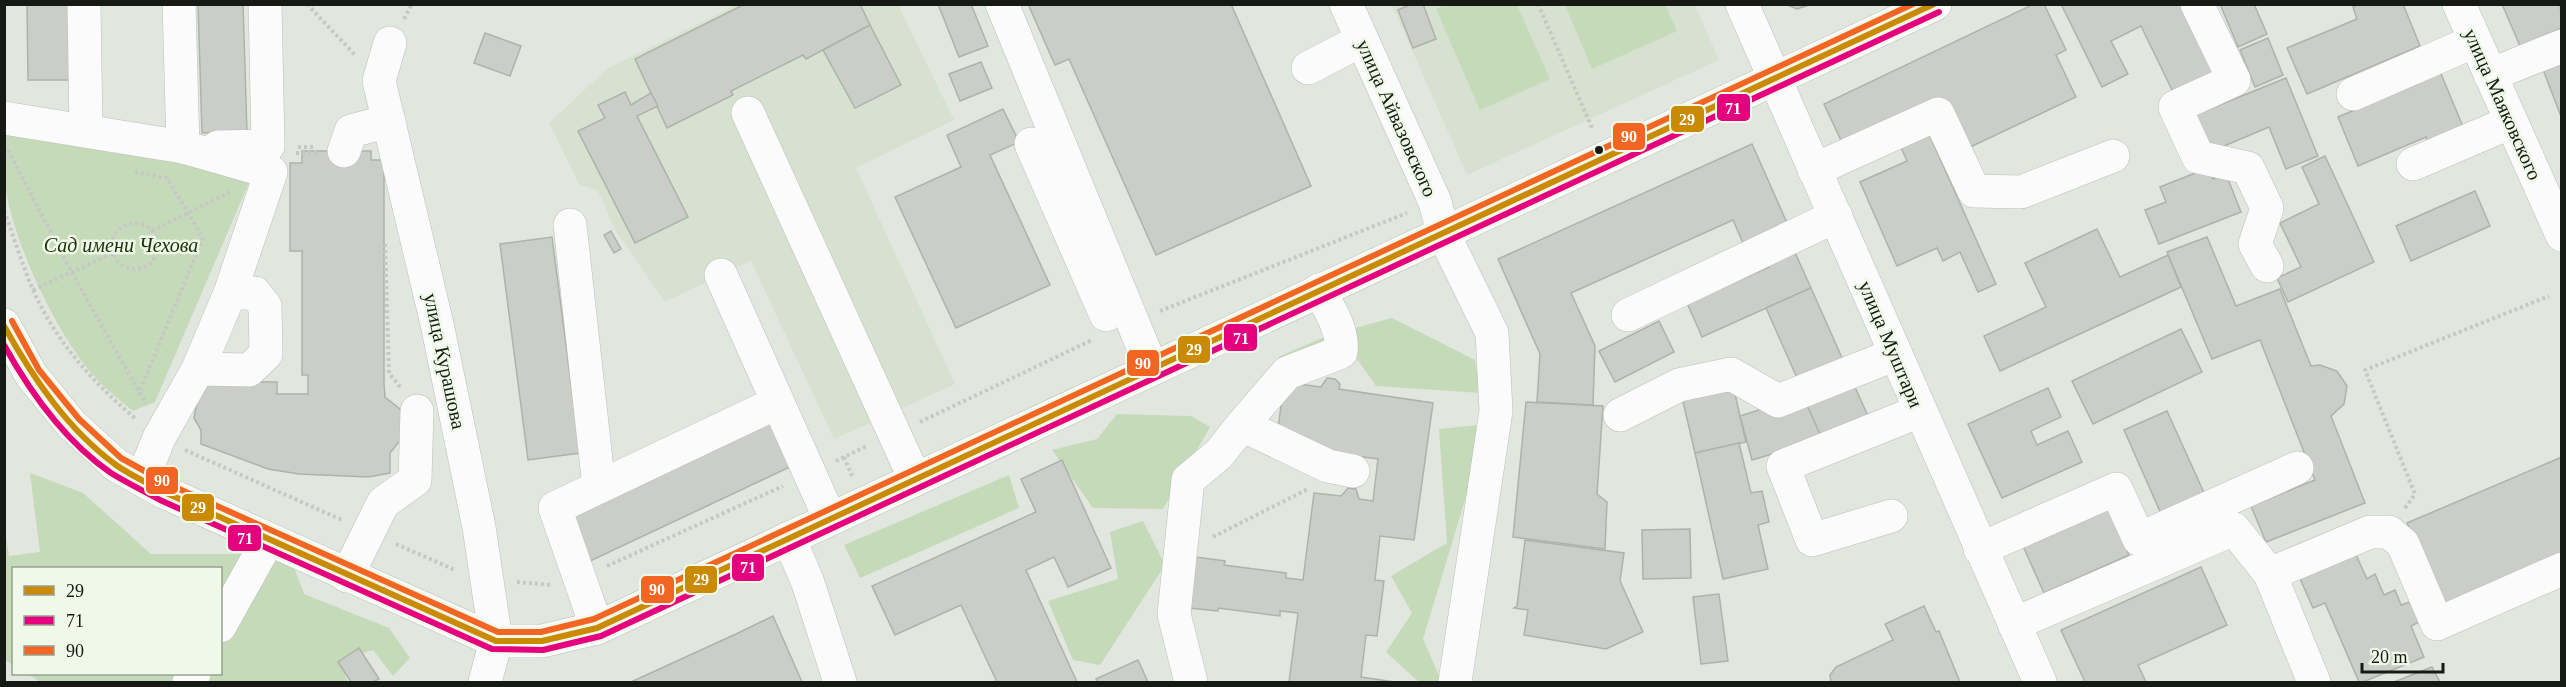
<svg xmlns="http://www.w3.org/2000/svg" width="2566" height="687" viewBox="0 0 2566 687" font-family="'Times New Roman',serif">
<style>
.built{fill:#d6e1d0}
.green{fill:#c5dab8}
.building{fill:#cbcec8;stroke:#adb2ab;stroke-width:1.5}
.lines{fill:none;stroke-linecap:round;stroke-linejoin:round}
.minor-casing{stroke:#babfb8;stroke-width:34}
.major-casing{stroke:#babfb8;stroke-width:34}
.path{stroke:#c6c8c6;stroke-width:4;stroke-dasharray:3 3;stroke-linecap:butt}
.minor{stroke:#fafbfa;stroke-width:33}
.major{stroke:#fafbfa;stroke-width:33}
.bus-1-casing{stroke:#eef9e7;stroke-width:10}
.bus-2-casing{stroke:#eef9e7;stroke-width:10}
.bus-3-casing{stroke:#eef9e7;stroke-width:10}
.bus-1{stroke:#ca8a04;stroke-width:6}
.bus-2{stroke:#e5007d;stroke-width:6}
.bus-3{stroke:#f26522;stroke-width:6}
.bus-dot{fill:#171a14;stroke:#eef9e7;stroke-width:2}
.labels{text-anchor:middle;stroke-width:5;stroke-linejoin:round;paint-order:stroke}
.street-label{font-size:20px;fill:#171a14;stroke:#eef9e7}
.park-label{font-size:20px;font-style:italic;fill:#203311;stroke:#eef9e7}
.line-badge{stroke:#eef9e7;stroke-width:2}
.badge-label{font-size:16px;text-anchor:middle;font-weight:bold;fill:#fff}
</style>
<rect width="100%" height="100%" fill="#e1e7de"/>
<g class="built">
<polygon points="736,5 898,5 954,120 856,168 955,384 834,439 751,261 665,302 614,228 598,191 579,184 549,123 607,69"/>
<polygon points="1392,5 1695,5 1719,60 1467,175"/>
</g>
<g class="green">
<polygon points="1445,5 1517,5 1550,79 1480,110 1436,9"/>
<polygon points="1565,5 1665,5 1677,31 1592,69"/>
<path d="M4,134L254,171L155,402L133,411C120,400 106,390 95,377C57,336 12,240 5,184C3,168 5,150 4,134Z"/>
<polygon points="1392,318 1475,360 1480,393 1376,386 1357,359 1299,376 1278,357 1329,335"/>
<polygon points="1117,414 1191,416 1210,427 1163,509 1093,508 1052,450 1097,439"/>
<polygon points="1478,425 1474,470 1423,639 1442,682 1419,682 1386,652 1412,613 1391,576 1447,543 1439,429"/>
<polygon points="30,473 83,493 151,554 289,554 304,594 389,628 410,658 393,676 373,650 339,660 348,682 41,682 27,674 220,674 220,568 14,568 13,665 5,660 4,525 9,556 40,552"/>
<polygon points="1009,475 1019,508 860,578 844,545"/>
<polygon points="1143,521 1165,565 1100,665 1073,660 1048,601 1118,579 1110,532"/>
</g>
<g class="building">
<polygon points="27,4 73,4 75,80 28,80"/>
<polygon points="198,4 243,4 247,132 202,133"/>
<polygon points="745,4 860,4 870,25 806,59 803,55 731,91 733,95 667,128 635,59"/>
<polygon points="938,4 971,4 988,46 959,57"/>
<polygon points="1028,4 1231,4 1311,186 1156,255 1069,59 1055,65"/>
<polygon points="1412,4 1423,4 1436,39 1413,48 1398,10"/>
<polygon points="1785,4 1812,4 1797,9"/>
<polygon points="2034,4 2044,4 2066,50 2056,55 2076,97 1964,150 1942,103 1845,149 1824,104"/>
<polygon points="2061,4 2182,4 2215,71 2173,92 2141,26 2111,41 2128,74 2102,87"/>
<polygon points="2220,4 2254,4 2267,34 2238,47"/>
<polygon points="2359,4 2403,4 2420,46 2307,94 2287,48 2357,19 2353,7"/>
<polygon points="2502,4 2560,4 2562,28 2520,46"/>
<polygon points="870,25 901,85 855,108 823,50"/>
<polygon points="485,33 521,46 510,76 474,63"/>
<polygon points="2268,38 2283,75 2255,87 2240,50"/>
<polygon points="2562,60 2562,119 2542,67"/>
<polygon points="981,62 992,88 960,101 949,74"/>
<polygon points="2439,69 2464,129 2429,144 2426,137 2358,166 2338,117 2417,84"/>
<polygon points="2286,78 2318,156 2286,169 2269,127 2210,152 2195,115"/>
<polygon points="625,92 631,105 651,93 658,106 637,116 688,217 635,243 578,131 605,118 598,105"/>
<polygon points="1003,109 1019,142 990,155 1050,285 956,328 895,197 961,167 947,135"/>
<polygon points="1925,125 1996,284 1978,292 1960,252 1943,261 1937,248 1897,266 1860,182 1907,161 1897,138"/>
<polygon points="1752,144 1791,232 1747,252 1733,220 1571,293 1595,346 1593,405 1537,402 1540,354 1498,259"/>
<polygon points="302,151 371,151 371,160 384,160 384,384 385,397 400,409 404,419 402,438 390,453 390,473 368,477 299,474 268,469 201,444 201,430 194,418 201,381 277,382 277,394 308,394 308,375 302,375 302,251 290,251 290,163 302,163"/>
<polygon points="2325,156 2374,262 2288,302 2277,278 2301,267 2280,223 2319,204 2302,167"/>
<polygon points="2208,168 2213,179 2226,174 2241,212 2159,244 2145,210 2166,202 2160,187"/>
<polygon points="2475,191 2490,226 2411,261 2396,226"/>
<polygon points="2097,229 2120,277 2168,255 2181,287 2000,371 1984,336 2046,307 2025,263"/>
<polygon points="611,231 621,249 614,253 604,235"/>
<polygon points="552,237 580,453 528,460 500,244"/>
<polygon points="2207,237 2236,306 2280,289 2311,366 2320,365 2337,371 2347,386 2344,404 2331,416 2365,503 2266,542 2251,506 2315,480 2260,340 2212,359 2167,252"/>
<polygon points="1792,246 1811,288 1702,337 1687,303 1769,267 1765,258"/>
<polygon points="1811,288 1847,369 1802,389 1766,308"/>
<polygon points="1659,321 1674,352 1615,382 1599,351"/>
<polygon points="2181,329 2202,372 2093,424 2072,381"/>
<polygon points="1850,376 1868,416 1821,437 1803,397"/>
<polygon points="1327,378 1335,379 1340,384 1339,389 1433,403 1414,540 1380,536 1375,580 1384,581 1377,636 1366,635 1361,677 1395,682 1289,682 1298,613 1280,611 1280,616 1218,608 1218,611 1189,608 1196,557 1225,561 1224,565 1286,573 1286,578 1303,580 1314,493 1341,496 1348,488 1356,489 1359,499 1373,501 1378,459 1276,445 1284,382 1321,387"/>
<polygon points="1732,381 1746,442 1695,453 1681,393"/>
<polygon points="2048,388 2061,417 2031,431 2037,445 2068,431 2082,462 2002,498 1968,424"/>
<polygon points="1803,396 1822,439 1752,460 1740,416"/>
<polygon points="1526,402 1603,406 1597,494 1607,502 1605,549 1513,537"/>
<polygon points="2167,411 2206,497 2162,516 2124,430"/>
<polygon points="768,416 792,466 588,562 564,512"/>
<polygon points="1739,443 1751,493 1762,491 1769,522 1758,525 1768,569 1723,579 1695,453"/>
<polygon points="2562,457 2562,561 2445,611 2407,523"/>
<polygon points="1062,460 1111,568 1068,587 1054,557 1026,570 1077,682 997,682 961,605 895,635 872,586 1036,512 1021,479"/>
<polygon points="2108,508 2129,555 2044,593 2023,546"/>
<polygon points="1690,529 1691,578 1643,579 1642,530"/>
<polygon points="1525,540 1624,553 1620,581 1643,632 1606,649 1524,635 1528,610 1514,608 1517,606"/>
<polygon points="2352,546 2367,579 2375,574 2384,595 2395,590 2401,605 2410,602 2419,622 2411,626 2424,657 2363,682 2359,682 2325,603 2313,608 2298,574"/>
<polygon points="2201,567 2227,625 2138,665 2146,682 2085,682 2061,630"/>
<polygon points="1719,594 1728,661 1701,664 1693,597"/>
<polygon points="1924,606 1936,632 1939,631 1960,682 1831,682 1830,675 1836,667 1893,640 1885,624"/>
<polygon points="773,616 802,682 631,682 736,634"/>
<polygon points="359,648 379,679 373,682 351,682 338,662"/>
<polygon points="1138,660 1148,682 1097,682 1096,679"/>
<polygon points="2432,667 2440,682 2394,682"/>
</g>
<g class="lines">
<g class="minor-casing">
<g id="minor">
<polyline points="84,4 86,130"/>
<polyline points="179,4 183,147"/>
<polyline points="1002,4 1152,369"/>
<polyline points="1346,4 1435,202 1443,233 1492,333 1496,411 1455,682"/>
<path d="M1742,4C1841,231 1940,457 2040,682"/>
<polyline points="2197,4 2234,80 2175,107 2198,157 2248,168 2267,208 2255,244 2267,266"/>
<polyline points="2459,4 2562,235"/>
<polyline points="390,43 379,81 437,324 479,527 496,641 485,682"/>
<polyline points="1308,68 1362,40"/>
<polyline points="2490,75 2562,46"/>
<polyline points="2353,94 2475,41"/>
<polyline points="748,113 915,479"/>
<polyline points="4,118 183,147 271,172 230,293"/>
<polyline points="1031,144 1106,315"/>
<polyline points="218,147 268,146 265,4"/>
<polyline points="344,151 351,131 389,121"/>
<polyline points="2413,164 2511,122"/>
<polyline points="1814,170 1938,114 1974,191 2021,192 2113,156"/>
<polyline points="570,225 599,487"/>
<polyline points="721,275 830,519"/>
<polyline points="1628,315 1836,216"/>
<polyline points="1620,415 1679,385 1731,374 1778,401 1896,354"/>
<path d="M1242,425L1287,373L1341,352C1344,330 1329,309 1319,290"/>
<polyline points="142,480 159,438 198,369 230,293 255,293 265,306 266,354 249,370 198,369"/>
<polyline points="1891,516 1812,540 1783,466 1920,411"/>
<polyline points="789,538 808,583 840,682"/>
<polyline points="1980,549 2116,489 2139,539 2297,468"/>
<polyline points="347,576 383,503 415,480 417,411"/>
<polyline points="2014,624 2234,529 2270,574"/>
<polyline points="220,626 268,540"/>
<polyline points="597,628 555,508 776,403"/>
<polyline points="189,682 194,674"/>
<polyline points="1191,682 1174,614 1188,480 1219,454 1242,425 1328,466 1353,471"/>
<polyline points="2314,682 2270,574 2370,532 2389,532 2403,544 2437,624 2562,569"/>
</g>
</g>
<g class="major-casing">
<polyline id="major" points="4,325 31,375 72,425 116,465 164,492 496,641 542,641 597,628 1935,4"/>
</g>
<g class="path">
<polyline points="307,4 356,56"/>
<polyline points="1538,4 1593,130"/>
<polyline points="404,19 412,4"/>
<polyline points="298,147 315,147"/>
<polyline points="8,150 72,273 146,404"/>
<polyline points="296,153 317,153"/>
<polyline points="135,172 167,178 203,238 139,393"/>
<path d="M4,211C14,237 22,264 33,290C56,341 93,383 136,419"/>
<circle cx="135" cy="246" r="23"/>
<polyline points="152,231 230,192"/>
<polyline points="385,244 389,373 401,388"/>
<polyline points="33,290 113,253"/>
<polyline points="1160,311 1407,213"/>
<polyline points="920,422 1092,340"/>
<polyline points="185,450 342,520"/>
<polyline points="844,457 852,476"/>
<polyline points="836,461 867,446"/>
<polyline points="2405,508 2415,494 2365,370 2549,296"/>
<polyline points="1213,537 1308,489"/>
<polyline points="396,544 455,570"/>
<polyline points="607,566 783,486"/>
<polyline points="517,582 552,585"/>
</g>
<use href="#minor" class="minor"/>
<use href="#major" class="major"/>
<g class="bus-1-casing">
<path id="bus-1" d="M4,326C33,378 67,429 116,465C130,475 148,483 164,492L496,641H542L597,628L1934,4"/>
</g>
<g class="bus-2-casing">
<path id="bus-2" d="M4,345C30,392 66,442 111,473C127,483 144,491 160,500L492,649L543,650L601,636L1939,12"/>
</g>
<g class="bus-3-casing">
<polyline id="bus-3" points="12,321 39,370 79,419 121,458 168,484 498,632 541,632 594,619 1913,4"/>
</g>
<use href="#bus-1" class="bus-1"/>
<use href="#bus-2" class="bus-2"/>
<use href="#bus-3" class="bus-3"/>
</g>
<circle class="bus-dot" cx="1599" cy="150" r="5"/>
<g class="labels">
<g class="street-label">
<text transform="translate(2503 104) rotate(66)" y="7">улица Маяковского</text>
<text transform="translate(1397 118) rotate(66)" y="7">улица Айвазовского</text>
<text transform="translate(1891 344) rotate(67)" y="7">улица Муштари</text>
<text transform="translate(445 361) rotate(78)" y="7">улица Курашова</text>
</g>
<g class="park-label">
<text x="121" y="252">Сад имени Чехова</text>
</g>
</g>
<g class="line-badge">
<rect x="1716" y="93" width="35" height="29" rx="6" fill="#e5007d"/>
<rect x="1670" y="105" width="35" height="28" rx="6" fill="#ca8a04"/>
<rect x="1612" y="122" width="34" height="29" rx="6" fill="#f26522"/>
<rect x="1223" y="323" width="35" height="29" rx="6" fill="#e5007d"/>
<rect x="1177" y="335" width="34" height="29" rx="6" fill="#ca8a04"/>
<rect x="1126" y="349" width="34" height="28" rx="6" fill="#f26522"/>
<rect x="145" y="466" width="34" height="29" rx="6" fill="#f26522"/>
<rect x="181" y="493" width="34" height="29" rx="6" fill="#ca8a04"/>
<rect x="227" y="524" width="35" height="28" rx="6" fill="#e5007d"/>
<rect x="731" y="553" width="34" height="29" rx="6" fill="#e5007d"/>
<rect x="684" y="565" width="34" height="29" rx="6" fill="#ca8a04"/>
<rect x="640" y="575" width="35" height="29" rx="6" fill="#f26522"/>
</g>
<g class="badge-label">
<text x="1733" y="114">71</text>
<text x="1687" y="125">29</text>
<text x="1629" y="142">90</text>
<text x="1241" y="344">71</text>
<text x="1194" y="355">29</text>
<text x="1143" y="369">90</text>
<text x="162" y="486">90</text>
<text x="198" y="513">29</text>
<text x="245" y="544">71</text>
<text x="748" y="573">71</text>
<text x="701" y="585">29</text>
<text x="657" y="595">90</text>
</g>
<rect width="2566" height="687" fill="none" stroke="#171a14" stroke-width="12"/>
<rect x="12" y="567" width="210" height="108" fill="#eef9e7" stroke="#98a093" stroke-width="1.5"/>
<rect x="24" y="586" width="30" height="9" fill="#ca8a04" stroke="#98a093" stroke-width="1.5"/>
<text x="66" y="597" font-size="18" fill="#171a14">29</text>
<rect x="24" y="616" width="30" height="9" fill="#e5007d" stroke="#98a093" stroke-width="1.5"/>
<text x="66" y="627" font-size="18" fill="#171a14">71</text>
<rect x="24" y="646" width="30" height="9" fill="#f26522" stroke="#98a093" stroke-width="1.5"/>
<text x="66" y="657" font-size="18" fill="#171a14">90</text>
<path d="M2362 663v9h81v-9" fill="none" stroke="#171a14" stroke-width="3"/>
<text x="2371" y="663" font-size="18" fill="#171a14" stroke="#eef9e7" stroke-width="4.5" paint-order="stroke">20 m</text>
</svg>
